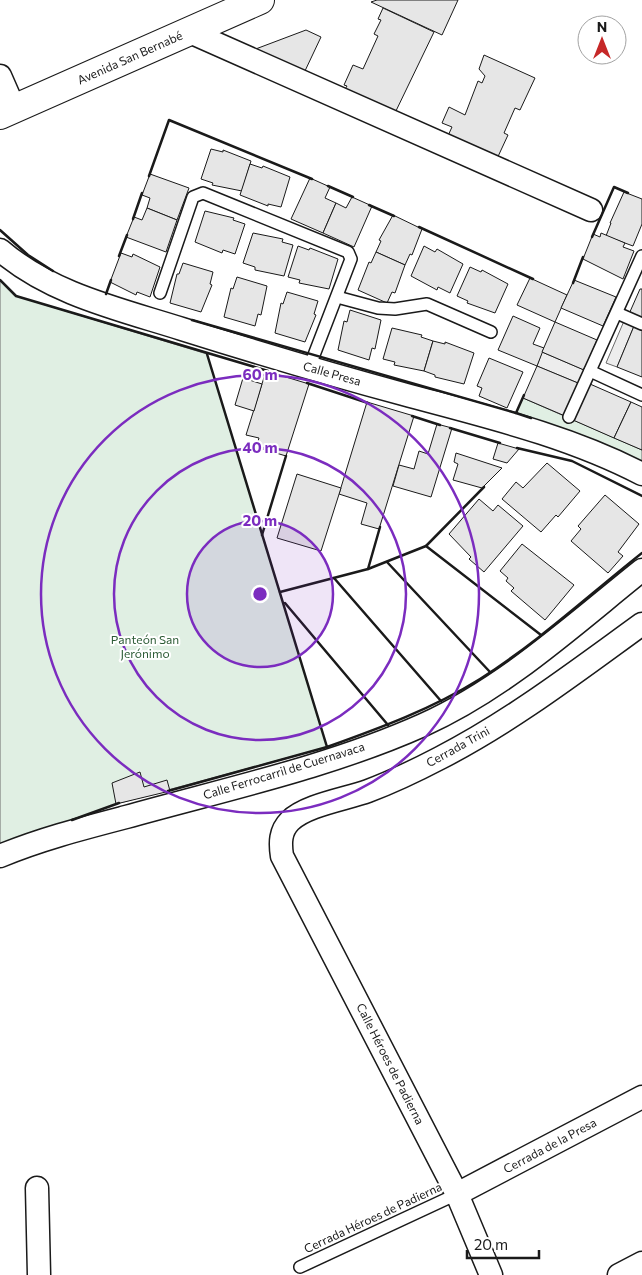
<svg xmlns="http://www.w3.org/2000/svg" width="642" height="1275" viewBox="0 0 642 1275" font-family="Commissioner,sans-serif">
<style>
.green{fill:#e0efe3;stroke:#6a6a6a}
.parking{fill:#ededed;stroke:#6a6a6a}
.building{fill:#e6e6e6;stroke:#1a1a1a}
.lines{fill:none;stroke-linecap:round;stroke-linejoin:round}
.lane-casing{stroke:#1a1a1a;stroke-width:14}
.street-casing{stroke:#1a1a1a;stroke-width:25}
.secondary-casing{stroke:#1a1a1a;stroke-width:30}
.lane{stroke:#fff;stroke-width:11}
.street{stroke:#fff;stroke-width:22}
.secondary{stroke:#fff;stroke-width:28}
.wall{stroke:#1a1a1a;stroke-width:2.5}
.ring{fill:none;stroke:#7b2cbf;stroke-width:2.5}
.labels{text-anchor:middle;stroke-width:4;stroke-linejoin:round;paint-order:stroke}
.street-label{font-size:12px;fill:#1a1a1a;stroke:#fff}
.park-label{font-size:12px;fill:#2b5a34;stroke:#fff}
.centre{fill:#7b2cbf;stroke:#fff;stroke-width:2.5}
.ring-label{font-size:15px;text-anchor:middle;font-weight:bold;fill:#7b2cbf;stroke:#fff;stroke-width:4;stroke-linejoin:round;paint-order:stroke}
</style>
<rect width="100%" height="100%" fill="#fff"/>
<g class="green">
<polygon points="0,280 16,296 207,354 327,747 116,804 0,848"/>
<polygon points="523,398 642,450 642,463 549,424 516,413"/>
</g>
<g class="parking">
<polygon points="624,321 634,326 617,367 606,363"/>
<polygon points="542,352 584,370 578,383 537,366"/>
</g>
<g class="building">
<polygon points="377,0 458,0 442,35 371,2"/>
<polygon points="383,8 434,32 394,115 344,91 347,86 344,85 353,65 363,69 378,36 374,34 381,20 378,19"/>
<polygon points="306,30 321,37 304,73 253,50"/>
<polygon points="484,55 535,78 520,110 515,108 504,133 508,135 495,163 446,140 452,127 442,123 449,107 465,115 478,81 482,83 485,76 479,69"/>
<polygon points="211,149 223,152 223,150 251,161 242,191 212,185 213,183 201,179"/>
<polygon points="250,164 262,168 263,166 290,177 281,207 268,204 268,206 240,195"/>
<polygon points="150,174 189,188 177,220 147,208 150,198 142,195"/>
<polygon points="310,178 330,187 325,198 336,203 323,233 291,219"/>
<polygon points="624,192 642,199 642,224 633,246 606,236 611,223 610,223"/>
<polygon points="352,197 372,206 354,247 323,233 336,203 346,208"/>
<polygon points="147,208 177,220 166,252 126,237 134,217 142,220"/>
<polygon points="205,211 234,218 233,220 245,224 235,254 223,250 222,253 195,242"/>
<polygon points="393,215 422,229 412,255 410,254 405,265 376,252 381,241 379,240"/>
<polygon points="253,233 283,239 282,242 293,245 284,276 255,270 255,267 243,263"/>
<polygon points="601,233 625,243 623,247 634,251 623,279 583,259 593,234 600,237"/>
<polygon points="298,246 309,250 310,248 338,259 329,289 299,283 300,280 288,277"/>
<polygon points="424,246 435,252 437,249 463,264 450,293 438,287 437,290 411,276"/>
<polygon points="376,252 405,265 395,293 392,292 387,303 358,290 369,262 371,263"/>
<polygon points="121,253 132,257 133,254 160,267 150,297 137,292 136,295 110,282"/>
<polygon points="183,263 213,272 210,284 212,285 201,312 170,303 177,274 179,274"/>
<polygon points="470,267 481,272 482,270 508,284 495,313 467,303 468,301 457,296"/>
<polygon points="237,277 267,286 261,315 258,314 255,326 224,317 231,288 233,289"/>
<polygon points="530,278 567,295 555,322 517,305"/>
<polygon points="574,280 616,297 603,326 561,308"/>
<polygon points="640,289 642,289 642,319 629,314"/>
<polygon points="287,292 318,301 314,314 316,315 305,342 275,333 281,303 283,304"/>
<polygon points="350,310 381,320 375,349 372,348 369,360 338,350 344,321 347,322"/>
<polygon points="513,316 540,328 533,344 544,348 537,366 498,350"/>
<polygon points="555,322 597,340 584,370 542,352"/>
<polygon points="634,326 642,329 642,377 617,367"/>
<polygon points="392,328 422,335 421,337 433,341 424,371 394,365 395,362 383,359"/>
<polygon points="433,341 445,344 445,342 474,353 464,384 435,377 435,375 424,371"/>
<polygon points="489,358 523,372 507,408 479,396 482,388 477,386"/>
<polygon points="537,366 578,383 565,416 523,398"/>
<polygon points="266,371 309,384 286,456 256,447 259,438 246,435"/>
<polygon points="243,378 262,384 254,411 235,405"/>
<polygon points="590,384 631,402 614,438 573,420"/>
<polygon points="367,402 414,416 379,529 361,524 367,503 339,494"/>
<polygon points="631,402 642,407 642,450 614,438"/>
<polygon points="437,424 452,428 431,497 393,486 399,465 414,469 419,451 428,454"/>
<polygon points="498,443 519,449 507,463 493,459"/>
<polygon points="456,453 502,468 482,488 453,480 458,464 454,462"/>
<polygon points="547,463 580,491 558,517 556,515 541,532 502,499 516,482 523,488"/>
<polygon points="297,474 341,488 321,551 277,538"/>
<polygon points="605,495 639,524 618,552 623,556 608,573 571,541 581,529 578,526"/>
<polygon points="479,499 493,511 498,505 523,526 484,572 469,559 471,557 449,534"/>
<polygon points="522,544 574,585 545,620 511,591 514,588 506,581 508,578 500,571"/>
<polygon points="140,772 144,787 167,780 170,791 116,804 112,783"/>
</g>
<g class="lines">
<g class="lane-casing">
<g id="lane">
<polyline points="160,293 193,197 203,193 348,252 351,259 309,368"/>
<polyline points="337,297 378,308 395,309 427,304 491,332"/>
<polyline points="617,313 642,324"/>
<polyline points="590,371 642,395"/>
<polyline points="569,417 642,256"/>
<polyline points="300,1267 457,1194"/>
</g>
</g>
<g class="street-casing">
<g id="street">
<polyline points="190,32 591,210"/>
<polyline points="0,76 14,108"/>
<path d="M0,250C51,294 119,309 182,329C255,352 329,374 403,394C484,416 567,435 642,474"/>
<path d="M0,856C41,839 84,828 126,817C226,789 329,767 423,725C505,688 572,626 642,570"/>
<polyline points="37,1188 39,1275"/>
<polyline points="457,1194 642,1097"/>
<path d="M491,1275L457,1194L282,856C280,843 280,831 290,821C306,805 346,799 368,791C392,782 417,770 440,758C512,721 577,671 642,624"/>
<polyline points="619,1275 642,1263"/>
</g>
</g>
<g class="secondary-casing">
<polyline id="secondary" points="0,115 260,0"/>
</g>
<use href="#lane" class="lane"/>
<use href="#street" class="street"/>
<use href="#secondary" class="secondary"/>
<g class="wall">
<polyline points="149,176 169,120 312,179"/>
<polyline points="328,186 353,197"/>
<polyline points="369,205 394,216"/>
<polyline points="133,219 142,193"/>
<polyline points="419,227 533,279"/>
<polyline points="0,230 28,255 53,271"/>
<polyline points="592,237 614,187 628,193"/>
<polyline points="119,256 127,235"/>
<polyline points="0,280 16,296 268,371"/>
<polyline points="573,283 583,257"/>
<polyline points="106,294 111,280"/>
<polyline points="192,320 516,413"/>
<path d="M207,354L327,747C380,728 432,709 480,679C537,643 589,595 642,553"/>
<polyline points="307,383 368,403"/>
<polyline points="524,395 516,413 531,418"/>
<polyline points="412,416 440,425"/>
<polyline points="450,428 500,443"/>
<polyline points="517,448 572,461 642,496"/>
<polyline points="484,487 426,546 541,635"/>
<polyline points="262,535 286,456"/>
<polyline points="387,562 490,672"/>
<polyline points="368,569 426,546"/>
<polyline points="334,578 441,701"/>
<polyline points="280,592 368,569 380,527"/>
<polyline points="285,603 388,725"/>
<polyline points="168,791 327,747"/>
<polyline points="72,820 119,803"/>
</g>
</g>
<circle cx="260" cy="594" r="73" fill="#7b2cbf" fill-opacity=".12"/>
<g class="ring">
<circle cx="260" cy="594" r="73"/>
<circle cx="260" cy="594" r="146"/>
<circle cx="260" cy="594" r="219"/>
</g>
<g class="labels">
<g class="street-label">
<text transform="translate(130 58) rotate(-24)" y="4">Avenida San Bernabé</text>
<text transform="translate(332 374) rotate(16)" y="4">Calle Presa</text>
<text transform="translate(458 747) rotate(-29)" y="4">Cerrada Trini</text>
<text transform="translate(284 771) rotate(-17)" y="4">Calle Ferrocarril de Cuernavaca</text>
<text transform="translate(390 1064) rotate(63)" y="4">Calle Héroes de Padierna</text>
<text transform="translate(550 1146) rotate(-28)" y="4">Cerrada de la Presa</text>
<text transform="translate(373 1218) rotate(-25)" y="4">Cerrada Héroes de Padierna</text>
</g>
<g class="park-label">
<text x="145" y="644">Panteón San<tspan x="145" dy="14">Jerónimo</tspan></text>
</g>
</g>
<circle cx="260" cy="594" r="8" class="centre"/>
<g class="ring-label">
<text x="260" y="380">60 m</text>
<text x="260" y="453">40 m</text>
<text x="260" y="526">20 m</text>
</g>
<g transform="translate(602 40)"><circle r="24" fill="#ffffff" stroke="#a3a3a3"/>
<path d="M0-4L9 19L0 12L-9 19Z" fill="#c62828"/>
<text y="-8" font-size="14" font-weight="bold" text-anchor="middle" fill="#1a1a1a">N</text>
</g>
<path d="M467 1250v8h72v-8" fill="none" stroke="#1a1a1a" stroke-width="2.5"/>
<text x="474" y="1250" font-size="15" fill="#1a1a1a" stroke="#ffffff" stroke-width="4" paint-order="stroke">20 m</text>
</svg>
